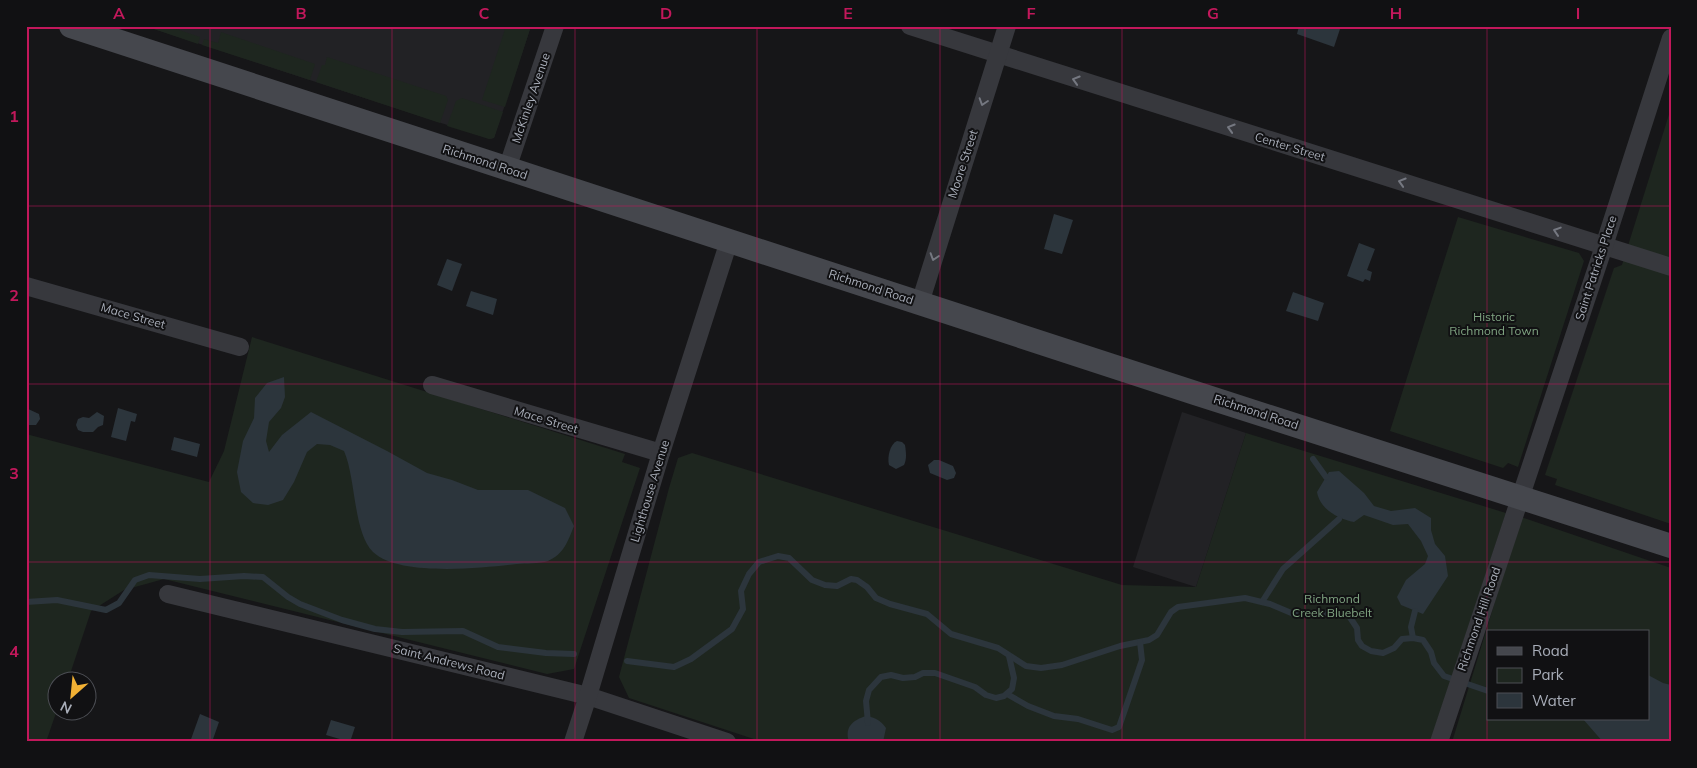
<svg xmlns="http://www.w3.org/2000/svg" width="1697" height="768" viewBox="0 0 1697 768" font-family="Mulish,sans-serif">
<style>
.built{fill:#222225}
.green{fill:#1e261f;fill-rule:evenodd}
.water{fill:#2c353c}
.lines{fill:none;stroke-linecap:round;stroke-linejoin:round}
.stream{stroke:#2c353c;stroke-width:6}
.street{stroke:#37383d;stroke-width:18}
.secondary{stroke:#45474d;stroke-width:24}
.oneway{stroke:#757881}
.grid{fill:none;stroke:#c2185b;stroke-width:1;stroke-opacity:0.55}
.labels{text-anchor:middle;stroke-width:4;stroke-linejoin:round;paint-order:stroke}
.street-label{font-size:12px;fill:#a8adb8;stroke:#111113}
.park-label{font-size:12px;fill:#7fa381;stroke:#111113}
.neatline{fill:none;stroke:#c2185b;stroke-width:2}
.grid-label{font-size:16px;text-anchor:middle;font-weight:bold;fill:#c2185b}
</style>
<rect width="100%" height="100%" fill="#161618"/>
<g class="built">
<polygon points="145,26 531,26 495,135 494,138 490,139"/>
<polygon points="1182,412 1246,433 1196,587 1133,567"/>
</g>
<g class="green">
<polygon points="145,26 167,26 200,37 198,44"/>
<polygon points="506,26 531,26 505,107 482,100"/>
<polygon points="221,32 315,64 310,80 202,45 204,39 218,43"/>
<polygon points="327,57 446,96 448,100 440,123 316,82 322,65 325,65"/>
<polygon points="462,98 503,112 494,138 489,139 447,126 456,101"/>
<polygon points="1671,108 1671,524 1555,485 1557,479 1545,475 1614,268 1622,265"/>
<polygon points="1458,217 1579,253 1584,261 1518,467 1508,463 1503,468 1390,431"/>
<polygon points="252,337 625,454 622,462 640,468 574,669 547,674 164,579 124,590 91,611 68,680 58,680 57,710 46,742 26,742 26,434 209,482 224,451"/>
<polygon points="1246,433 1506,513 1430,742 763,742 629,698 619,677 669,488 678,458 692,453 1122,585 1196,587"/>
<path d="M1521,517L1671,568V742H1452ZM1488,632H1648V719H1488Z"/>
</g>
<g class="water">
<polygon points="1299,26 1330,26 1340,29 1334,47 1297,34"/>
<polygon points="1054,214 1073,220 1062,254 1044,249"/>
<polygon points="1359,243 1375,249 1367,270 1372,272 1370,281 1365,279 1363,282 1347,276"/>
<polygon points="447,259 462,264 452,291 437,285"/>
<polygon points="471,291 497,299 493,315 466,306"/>
<polygon points="1293,292 1324,303 1318,321 1286,311"/>
<path d="M284,377L285,397L281,408L269,422L266,441L269,452L282,435L311,412L387,451L427,473L452,480L478,490H528L565,508L574,526C568,541 564,554 548,561C539,564 526,563 517,564C483,568 399,577 373,552C353,532 356,478 344,451L330,445L317,444L307,452L294,482L283,500L268,505L253,503L241,492L237,472L243,441L254,418L255,398L267,383Z"/>
<polygon points="26,408 39,414 40,419 36,425 26,425"/>
<polygon points="118,408 137,414 135,422 131,421 126,441 111,437"/>
<polygon points="97,412 104,416 103,425 98,427 93,432 83,432 78,430 76,425 78,419 83,417 89,418"/>
<polygon points="174,437 200,444 197,457 171,450"/>
<path d="M897,441L902,442L905,445C906,452 907,459 904,465L896,469L889,465C887,457 890,444 897,441Z"/>
<polygon points="934,460 939,460 953,466 956,473 954,478 947,480 930,473 928,465"/>
<path d="M1339,471L1364,493L1374,506L1391,511L1415,508L1431,518V530L1435,544L1445,556L1448,576L1423,614L1401,605L1397,597L1406,580L1425,564L1428,556L1421,541L1408,524L1393,525L1364,515L1354,522C1338,519 1320,509 1317,492L1329,472Z"/>
<polygon points="1648,675 1663,683 1671,685 1671,742 1603,742 1583,719 1648,719"/>
<polygon points="200,714 219,722 212,742 190,742"/>
<path d="M866,716C876,718 880,720 886,728L883,742H849C844,727 853,720 866,716Z"/>
<polygon points="331,720 355,727 350,742 326,735"/>
</g>
<g class="lines">
<g class="stream">
<polyline points="1313,459 1326,477"/>
<polyline points="26,602 57,600 106,610 119,603 135,580 149,575 200,579 244,576 263,577 288,597 300,604 342,620 375,629 402,632 463,631 498,647 546,653 574,654"/>
<polyline points="1262,602 1283,569 1339,519"/>
<polyline points="1413,638 1411,627 1415,611"/>
<polyline points="627,661 674,667 691,659 732,629 743,609 741,591 749,574 759,562 778,556 789,558 812,580 825,585 837,586 851,579 857,580 867,587 876,598 890,604 927,614 951,634 998,648 1026,666 1041,668 1062,665 1120,646 1149,640 1157,635 1171,612 1178,607 1245,598 1270,604 1296,615 1338,612 1349,616 1357,628 1358,640 1362,646 1371,651 1383,653 1394,648 1402,639 1413,638 1423,640 1431,652 1434,663 1444,676 1488,691"/>
<polyline points="1007,694 1028,706 1054,716 1078,719 1112,730 1119,727 1142,660 1140,642"/>
<polyline points="868,723 866,701 869,690 881,677 891,675 903,678 915,677 923,673 935,673 975,687 986,695 996,698 1004,696 1012,689 1014,678 1009,656"/>
</g>
<g class="street">
<polyline points="910,26 1671,267"/>
<polyline points="507,169 555,26"/>
<polyline points="26,286 240,347"/>
<polyline points="920,303 1007,26"/>
<polyline points="432,385 661,453"/>
<polyline points="168,594 588,696 727,742"/>
<polyline points="573,742 588,696 661,453 729,241"/>
<polyline points="1439,742 1604,246 1671,38"/>
</g>
<polyline class="secondary" points="71,26 1195,393 1671,546"/>
</g>
<defs><path id="oneway-chevron" d="M-2-3.5L2.5 0L-2 3.5" fill="none" stroke-width="1.6" stroke-linecap="round" stroke-linejoin="round" transform="scale(1.25)"/></defs>
<g class="oneway">
<use href="#oneway-chevron" transform="translate(1076 80) rotate(-163)"/>
<use href="#oneway-chevron" transform="translate(983 102) rotate(108)"/>
<use href="#oneway-chevron" transform="translate(1231 128) rotate(-163)"/>
<use href="#oneway-chevron" transform="translate(1402 182) rotate(-163)"/>
<use href="#oneway-chevron" transform="translate(1557 231) rotate(-162)"/>
<use href="#oneway-chevron" transform="translate(934 257) rotate(108)"/>
</g>
<path class="grid" d="M210,26V742M392,26V742M575,26V742M757,26V742M940,26V742M1122,26V742M1305,26V742M1487,26V742M26,206H1671M26,384H1671M26,562H1671"/>
<g class="labels">
<g class="street-label">
<text transform="translate(531 98) rotate(-71)" y="4">McKinley Avenue</text>
<text transform="translate(1290 147) rotate(17)" y="4">Center Street</text>
<text transform="translate(485 162) rotate(18)" y="4">Richmond Road</text>
<text transform="translate(963 164) rotate(-72)" y="4">Moore Street</text>
<text transform="translate(1596 268) rotate(-72)" y="4">Saint Patricks Place</text>
<text transform="translate(871 287) rotate(18)" y="4">Richmond Road</text>
<text transform="translate(133 316) rotate(16)" y="4">Mace Street</text>
<text transform="translate(1256 412) rotate(18)" y="4">Richmond Road</text>
<text transform="translate(546 420) rotate(17)" y="4">Mace Street</text>
<text transform="translate(650 491) rotate(-73)" y="4">Lighthouse Avenue</text>
<text transform="translate(1479 619) rotate(-71)" y="4">Richmond Hill Road</text>
<text transform="translate(449 662) rotate(14)" y="4">Saint Andrews Road</text>
</g>
<g class="park-label">
<text x="1494" y="321">Historic<tspan x="1494" dy="14">Richmond Town</tspan></text>
<text x="1332" y="603">Richmond<tspan x="1332" dy="14">Creek Bluebelt</tspan></text>
</g>
</g>
<rect width="1697" height="768" fill="none" stroke="#111113" stroke-width="55"/>
<rect x="1487" y="630" width="162" height="90" fill="#111113" stroke="#4d4f55"/>
<rect x="1497" y="647" width="25" height="8" fill="#45474d" stroke="#4d4f55"/>
<text x="1532" y="656" font-size="15" fill="#a8adb8">Road</text>
<rect x="1497" y="668" width="25" height="15" fill="#1e261f" stroke="#4d4f55"/>
<text x="1532" y="680" font-size="15" fill="#a8adb8">Park</text>
<rect x="1497" y="693" width="25" height="15" fill="#2c353c" stroke="#4d4f55"/>
<text x="1532" y="706" font-size="15" fill="#a8adb8">Water</text>
<g transform="translate(72 696) rotate(207)"><circle r="24" fill="#111113" stroke="#4d4f55"/>
<path d="M0-4L9 19L0 12L-9 19Z" fill="#f2b134"/>
<text y="-8" font-size="14" font-weight="bold" text-anchor="middle" fill="#a8adb8">N</text>
</g>
<rect x="28" y="28" width="1642" height="712" class="neatline"/>
<g class="grid-label">
<text x="119" y="19">A</text>
<text x="301" y="19">B</text>
<text x="484" y="19">C</text>
<text x="666" y="19">D</text>
<text x="848" y="19">E</text>
<text x="1031" y="19">F</text>
<text x="1213" y="19">G</text>
<text x="1396" y="19">H</text>
<text x="1578" y="19">I</text>
<text x="14" y="122">1</text>
<text x="14" y="301">2</text>
<text x="14" y="479">3</text>
<text x="14" y="657">4</text>
</g>
</svg>
